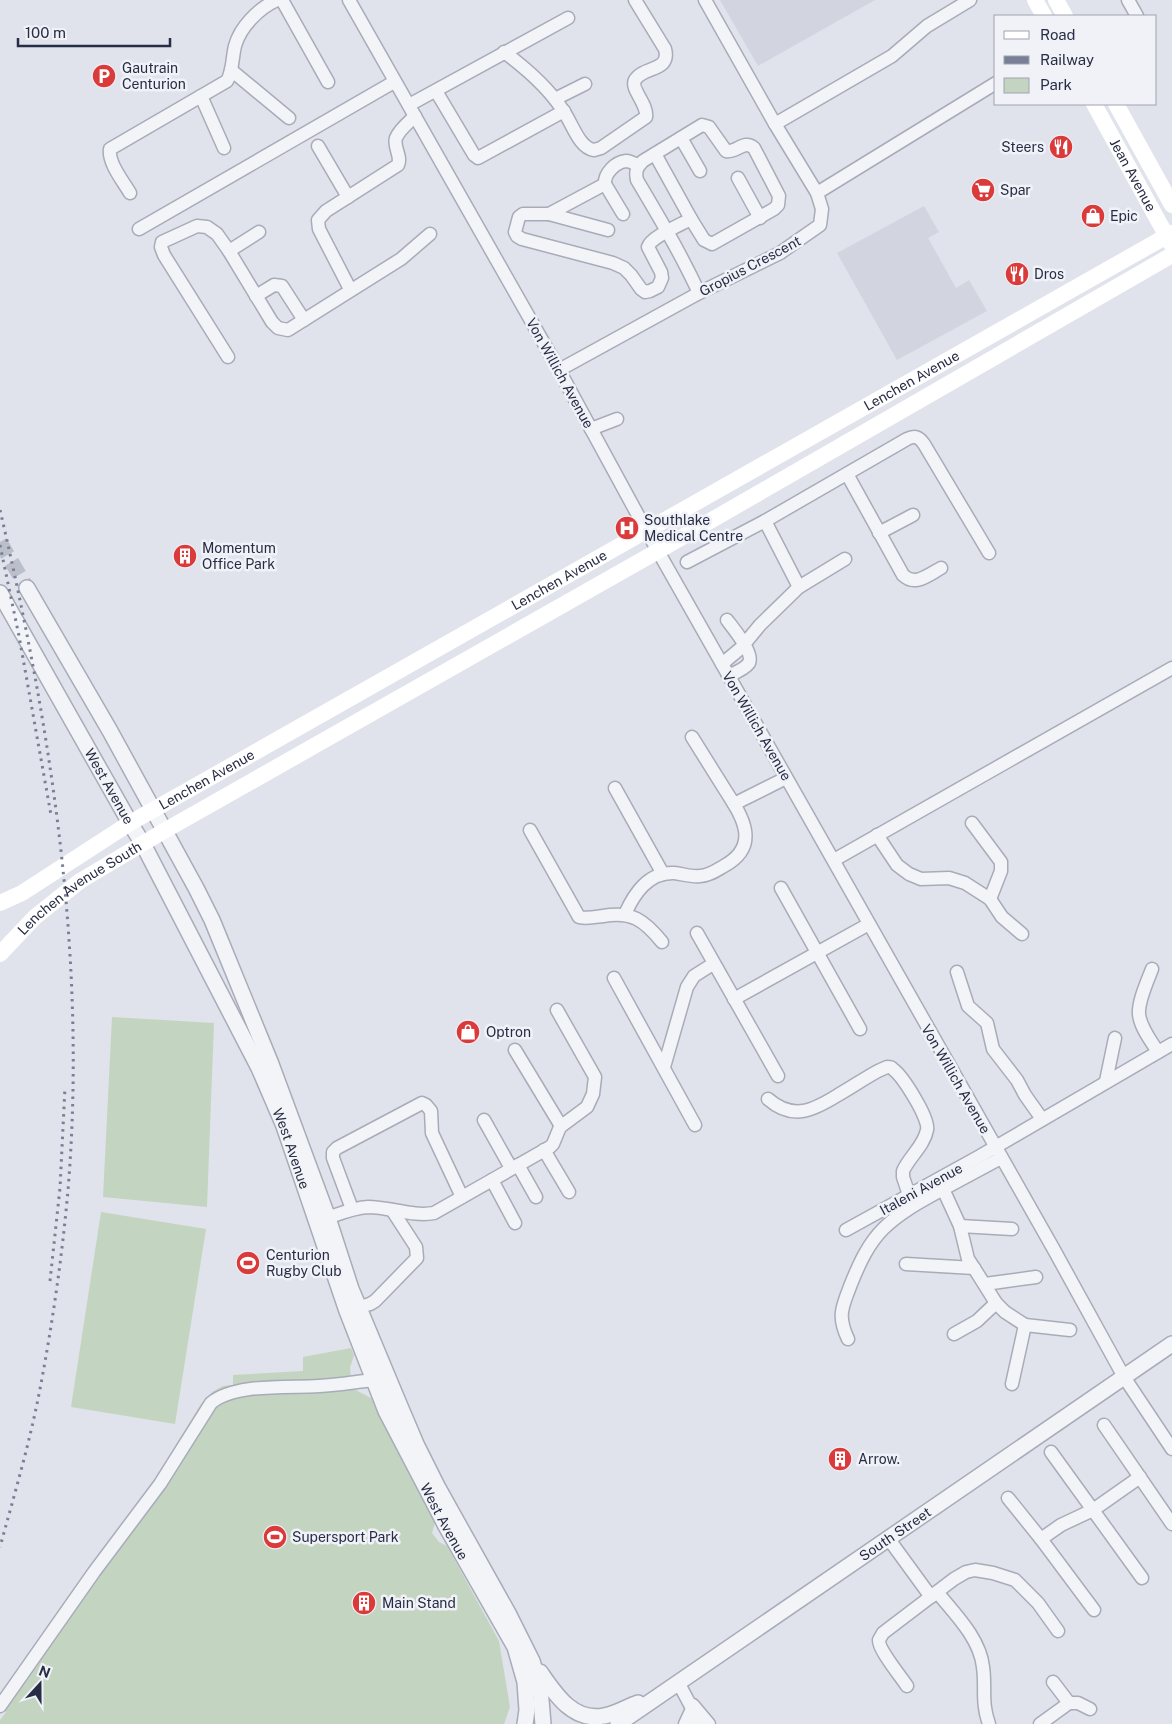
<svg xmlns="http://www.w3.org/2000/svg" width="1172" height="1724" viewBox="0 0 1172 1724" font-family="'Public Sans',sans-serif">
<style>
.built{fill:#d2d5e0}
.park{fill:#c3d5c0}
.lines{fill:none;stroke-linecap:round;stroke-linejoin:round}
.tertiary-tunnel{stroke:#bbbfca;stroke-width:15;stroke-dasharray:15 8;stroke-linecap:butt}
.minor-casing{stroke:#a8acb9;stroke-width:15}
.tertiary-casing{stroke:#a8acb9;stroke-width:18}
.minor{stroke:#f3f4f8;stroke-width:12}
.tertiary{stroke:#f3f4f8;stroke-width:15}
.secondary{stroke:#fff;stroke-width:16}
.rail{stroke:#787f96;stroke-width:3;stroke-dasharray:2.5 5;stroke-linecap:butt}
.labels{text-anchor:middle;stroke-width:5;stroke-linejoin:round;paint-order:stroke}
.poi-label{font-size:14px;fill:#272d44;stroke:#f0f2f8;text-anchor:start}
.street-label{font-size:14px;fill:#272d44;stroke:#f0f2f8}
</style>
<rect width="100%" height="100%" fill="#e0e3eb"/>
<g class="built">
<polygon points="720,0 875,0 758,66"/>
<polygon points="924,206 939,232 928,238 956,288 969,280 987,311 897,360 837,253"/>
</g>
<g class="park">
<polygon points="112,1017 214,1023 207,1207 103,1197"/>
<polygon points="101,1212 206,1229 175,1424 71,1407"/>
<polygon points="351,1348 354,1355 350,1368 352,1388 373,1399 435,1523 432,1533 439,1542 447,1546 499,1641 510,1707 504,1724 0,1724 0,1720 6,1712 0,1708 0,1698 65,1602 123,1526 154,1481 201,1404 212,1392 223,1386 233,1385 233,1375 303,1371 303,1357"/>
</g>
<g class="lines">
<polyline class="tertiary-tunnel" points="0,542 27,588"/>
<g class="minor-casing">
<g id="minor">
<polyline points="282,0 328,82"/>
<polyline points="349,0 559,370 646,530 1053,1248 1124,1377 1172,1449"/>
<polyline points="1128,0 1137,16"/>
<path d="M504,52C527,69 549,88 564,112C572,123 579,148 594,150L601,148L646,117C648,104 630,89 635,80C643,66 671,72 665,49L635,0"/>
<polyline points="231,70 289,118"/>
<polyline points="436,91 474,155 478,158 564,111"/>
<polyline points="201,96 224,148"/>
<polyline points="555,99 585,84"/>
<polyline points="409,105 568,18"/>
<polyline points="775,124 892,56 927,26 970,0"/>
<polyline points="681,138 700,171"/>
<polyline points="318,146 348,197"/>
<polyline points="655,154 691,219"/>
<polyline points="738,178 760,218"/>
<path d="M605,184C604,173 616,162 626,161C631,161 635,164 638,166"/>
<path d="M130,193C123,181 108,163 110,149L227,81C233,71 232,58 235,46C240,27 259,8 277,0"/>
<polyline points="817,193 996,83"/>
<polyline points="549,214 608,230"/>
<path d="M623,214L605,184L549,214H523L519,217L515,232L517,236L522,239L613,263L624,268L631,275L641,289L645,292L650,291L658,287L662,278L661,272L648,247C651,237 680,225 691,219L704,240L712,244L774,209L778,205L779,196L754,148C744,139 737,153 726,151L709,127L702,125L643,161C637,167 635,171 637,180C659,217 681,254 699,293"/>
<polyline points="139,229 394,82"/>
<polyline points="229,251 259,232"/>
<path d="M350,289L319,229L318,220L326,211L398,165C402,156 393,147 396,138C399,130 409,122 415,116"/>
<polyline points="256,296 274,285 282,286 304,320"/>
<polyline points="228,357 164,255 161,247 162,242 197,226 207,227 217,234 229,251 272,322 278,328 288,330 401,259 430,234"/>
<polyline points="559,370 699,293 780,253 820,225 822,209 817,193 775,124 705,0"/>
<polyline points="591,429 617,419"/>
<path d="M847,474L903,575C915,587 928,575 941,568"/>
<polyline points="765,521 799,587"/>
<polyline points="879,533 913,515"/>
<path d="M687,562L765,521L907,439C915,435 919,437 924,444L989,553"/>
<path d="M727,620C733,628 754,653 749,663C745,669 735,673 728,676"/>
<polyline points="722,664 741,648 760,625 799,587 845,559"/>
<polyline points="615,788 663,874"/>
<polyline points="734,804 786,778"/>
<polyline points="972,823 1001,862 1001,871 990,899"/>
<path d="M530,830L579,917C587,919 595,917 603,916C632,911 644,920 662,942"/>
<polyline points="877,835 897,865 909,874 921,879 949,878 965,883 990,899 1002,917 1022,934"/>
<polyline points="834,860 1172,668"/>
<polyline points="781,888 860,1029"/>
<path d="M625,914C634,894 648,872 674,873C683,874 691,877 700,876C709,876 717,870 724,866C764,844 739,812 722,785C712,769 702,753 692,737"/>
<polyline points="697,933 778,1076"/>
<path d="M1152,969C1148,980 1138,1001 1139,1014C1140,1027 1151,1041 1158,1052"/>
<polyline points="957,972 968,1006 987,1023 993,1049 1017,1080 1025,1095 1042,1119"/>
<polyline points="614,978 695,1125"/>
<polyline points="734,999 869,924"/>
<polyline points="515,1050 561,1126"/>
<polyline points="664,1067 687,987 694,976 713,964"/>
<polyline points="1106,1081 1115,1038"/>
<path d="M768,1099C793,1121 814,1110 838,1095C852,1087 865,1078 878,1071L887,1067C891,1067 891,1067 894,1070C903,1077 930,1119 927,1130C924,1146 909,1157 903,1171V1177L909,1195"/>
<polyline points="484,1120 511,1168"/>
<polyline points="544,1150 569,1192"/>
<polyline points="518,1165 536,1197"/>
<polyline points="492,1180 515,1223"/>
<polyline points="943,1189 960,1226 968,1259 974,1268 996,1303 1005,1312 1025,1325 1012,1384"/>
<polyline points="352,1209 333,1158 333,1152 337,1148 422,1103 426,1105 431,1111 432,1133 462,1197"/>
<path d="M318,1221C335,1216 350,1208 368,1207C390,1207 413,1217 434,1213L550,1147L553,1144L560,1127L587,1107L593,1094L595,1077L557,1010"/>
<polyline points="960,1226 1012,1229"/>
<polyline points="846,1230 980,1156 1172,1044"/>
<polyline points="906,1264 974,1268"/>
<polyline points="985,1284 1036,1277"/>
<polyline points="350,1310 370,1304 375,1301 417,1258 416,1247 392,1210"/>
<polyline points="1025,1325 1070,1330"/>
<polyline points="954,1334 977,1321 996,1303"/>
<path d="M848,1339C837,1316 842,1307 851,1284C859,1264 868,1244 883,1229C898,1214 916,1204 934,1194C956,1182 979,1170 1001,1158"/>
<polyline points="1104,1425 1172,1524"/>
<polyline points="1051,1452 1142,1578"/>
<polyline points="1008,1498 1041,1539 1094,1610"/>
<polyline points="888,1538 931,1597"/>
<polyline points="1041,1539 1061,1525 1093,1510 1140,1477"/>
<path d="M937,1592C954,1613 980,1638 983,1667C986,1688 981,1702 989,1724"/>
<polyline points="678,1682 694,1712 695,1724"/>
<polyline points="1053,1682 1069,1703"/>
<path d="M907,1686C902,1678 878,1649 879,1640C880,1638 882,1635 883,1633L954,1579L966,1572L975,1570L993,1573L1015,1580L1038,1603L1058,1631"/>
<polyline points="693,1705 709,1724"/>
<path d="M0,1706L94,1572L160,1484L211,1403C235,1383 288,1388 319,1386C337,1385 355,1382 373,1380"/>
<polyline points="685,1724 692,1709"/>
<polyline points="1040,1724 1069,1703 1078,1703 1090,1709"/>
</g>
</g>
<g class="tertiary-casing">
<g id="tertiary">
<polyline points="27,588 110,731 196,888 212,920 271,1064 328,1218 351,1289 399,1404 416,1444 438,1488 509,1615 532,1661 540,1688 543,1724"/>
<path id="s1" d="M0,593L130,823L143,844L259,1068L284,1126L347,1311L386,1411L446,1526L515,1647L525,1682L527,1710L525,1724"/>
<path d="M540,1672C555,1694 573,1722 604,1716C616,1714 627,1707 638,1703"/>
<path id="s2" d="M618,1724L1172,1344"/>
</g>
</g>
<use href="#minor" class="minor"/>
<use href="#tertiary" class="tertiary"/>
<g class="secondary">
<polyline points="1035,0 1044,16"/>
<polyline points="1056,0 1065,16"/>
<path id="s3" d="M1094,104L1171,244"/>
<polyline points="1116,104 1172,205"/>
<path id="s4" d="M0,903L22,893L130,823L1172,233"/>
<path id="s5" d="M0,954L35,917L80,881L164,831L658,551L1172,255"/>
</g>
<g class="rail">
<path d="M0,510C52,733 87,961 68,1190C62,1258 52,1327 39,1394C29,1445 14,1496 0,1547"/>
<polyline points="0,545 19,636 51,815"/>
<polyline points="50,1281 60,1188 65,1087"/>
</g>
</g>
<defs>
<g id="parking-disc" transform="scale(1.25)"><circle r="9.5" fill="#db3a3a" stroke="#f0f2f8"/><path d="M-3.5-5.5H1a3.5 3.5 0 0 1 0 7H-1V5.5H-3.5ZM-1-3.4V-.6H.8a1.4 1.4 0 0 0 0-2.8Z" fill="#fff"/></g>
<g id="restaurant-disc" transform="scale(1.25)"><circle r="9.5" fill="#db3a3a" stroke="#f0f2f8"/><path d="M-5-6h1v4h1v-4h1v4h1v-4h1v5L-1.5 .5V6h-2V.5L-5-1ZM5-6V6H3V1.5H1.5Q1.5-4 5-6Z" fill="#fff"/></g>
<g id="supermarket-disc" transform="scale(1.25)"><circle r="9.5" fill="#db3a3a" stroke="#f0f2f8"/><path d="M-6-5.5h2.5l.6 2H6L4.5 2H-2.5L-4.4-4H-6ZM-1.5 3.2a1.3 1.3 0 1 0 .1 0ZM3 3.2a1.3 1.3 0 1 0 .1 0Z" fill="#fff"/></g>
<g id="shop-disc" transform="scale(1.25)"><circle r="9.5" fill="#db3a3a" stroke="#f0f2f8"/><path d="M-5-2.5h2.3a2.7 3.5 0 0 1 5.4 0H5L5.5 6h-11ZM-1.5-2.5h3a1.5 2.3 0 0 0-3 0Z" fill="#fff"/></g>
<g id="hospital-disc" transform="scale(1.25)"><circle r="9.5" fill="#db3a3a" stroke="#f0f2f8"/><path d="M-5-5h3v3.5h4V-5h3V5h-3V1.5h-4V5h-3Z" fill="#fff"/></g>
<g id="building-disc" transform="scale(1.25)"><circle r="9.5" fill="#db3a3a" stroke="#f0f2f8"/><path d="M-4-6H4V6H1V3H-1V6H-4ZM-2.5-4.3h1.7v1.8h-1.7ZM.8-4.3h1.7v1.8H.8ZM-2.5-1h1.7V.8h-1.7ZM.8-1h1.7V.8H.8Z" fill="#fff"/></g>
<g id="stadium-disc" transform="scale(1.25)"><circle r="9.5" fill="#db3a3a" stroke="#f0f2f8"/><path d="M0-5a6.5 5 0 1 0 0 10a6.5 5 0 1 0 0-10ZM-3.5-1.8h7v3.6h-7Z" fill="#fff"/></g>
</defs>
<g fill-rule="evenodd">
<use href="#parking-disc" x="104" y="76"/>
<use href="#restaurant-disc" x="1061" y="147"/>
<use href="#supermarket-disc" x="983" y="190"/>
<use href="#shop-disc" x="1093" y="216"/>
<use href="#restaurant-disc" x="1017" y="274"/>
<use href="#hospital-disc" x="627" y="528"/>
<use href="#building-disc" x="185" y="556"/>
<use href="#shop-disc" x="468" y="1032"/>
<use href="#stadium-disc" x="248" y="1263"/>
<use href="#building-disc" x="840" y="1459"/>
<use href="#stadium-disc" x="275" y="1537"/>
<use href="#building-disc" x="364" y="1603"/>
</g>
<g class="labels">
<g class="poi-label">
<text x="122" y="73">Gautrain<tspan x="122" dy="16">Centurion</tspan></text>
<text x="1044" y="152" text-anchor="end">Steers</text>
<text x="1000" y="195">Spar</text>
<text x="1110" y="221">Epic</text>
<text x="1034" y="279">Dros</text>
<text x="644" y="525">Southlake<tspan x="644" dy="16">Medical Centre</tspan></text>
<text x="202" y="553">Momentum<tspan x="202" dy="16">Office Park</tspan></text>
<text x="486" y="1037">Optron</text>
<text x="266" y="1260">Centurion<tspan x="266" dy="16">Rugby Club</tspan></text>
<text x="858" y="1464">Arrow.</text>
<text x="292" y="1542">Supersport Park</text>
<text x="382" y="1608">Main Stand</text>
</g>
<g class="street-label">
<text dy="5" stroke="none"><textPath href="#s3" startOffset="81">Jean Avenue</textPath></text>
<text transform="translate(750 266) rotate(-28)" y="5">Gropius Crescent</text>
<text transform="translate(560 373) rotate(61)" y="5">Von Willich Avenue</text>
<text dy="5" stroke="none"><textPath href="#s4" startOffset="1051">Lenchen Avenue</textPath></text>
<text dy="5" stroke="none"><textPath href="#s4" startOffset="646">Lenchen Avenue</textPath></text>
<text transform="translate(757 726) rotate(60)" y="5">Von Willich Avenue</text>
<text dy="5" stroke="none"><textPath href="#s4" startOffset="241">Lenchen Avenue</textPath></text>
<text dy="5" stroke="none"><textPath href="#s1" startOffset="222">West Avenue</textPath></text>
<text dy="5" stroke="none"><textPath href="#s5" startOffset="104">Lenchen Avenue South</textPath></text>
<text transform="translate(956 1079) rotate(60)" y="5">Von Willich Avenue</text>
<text dy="5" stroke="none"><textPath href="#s1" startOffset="628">West Avenue</textPath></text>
<text transform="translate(921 1189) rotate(-29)" y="5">Italeni Avenue</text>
<text dy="5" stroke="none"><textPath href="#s1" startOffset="1032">West Avenue</textPath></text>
<text dy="5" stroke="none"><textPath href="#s2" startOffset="336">South Street</textPath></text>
</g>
</g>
<rect x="994" y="15" width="162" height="90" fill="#f0f2f8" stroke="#a0a3b0"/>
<rect x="1004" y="31" width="25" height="8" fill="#ffffff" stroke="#a0a3b0"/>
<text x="1040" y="40" font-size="15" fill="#272d44">Road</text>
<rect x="1004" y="56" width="25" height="8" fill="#787f96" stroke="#a0a3b0"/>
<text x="1040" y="65" font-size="15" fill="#272d44">Railway</text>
<rect x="1004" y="78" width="25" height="15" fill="#c3d5c0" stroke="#a0a3b0"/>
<text x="1040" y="90" font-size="15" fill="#272d44">Park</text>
<g transform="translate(40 1684) rotate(21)" stroke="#f0f2f8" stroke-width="4" paint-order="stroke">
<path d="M0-4L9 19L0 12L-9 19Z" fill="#272d44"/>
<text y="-8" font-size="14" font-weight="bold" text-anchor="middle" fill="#272d44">N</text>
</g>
<path d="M18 38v8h152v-8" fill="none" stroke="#272d44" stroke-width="2.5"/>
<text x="25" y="38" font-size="15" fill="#272d44" stroke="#f0f2f8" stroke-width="4" paint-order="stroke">100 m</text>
</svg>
